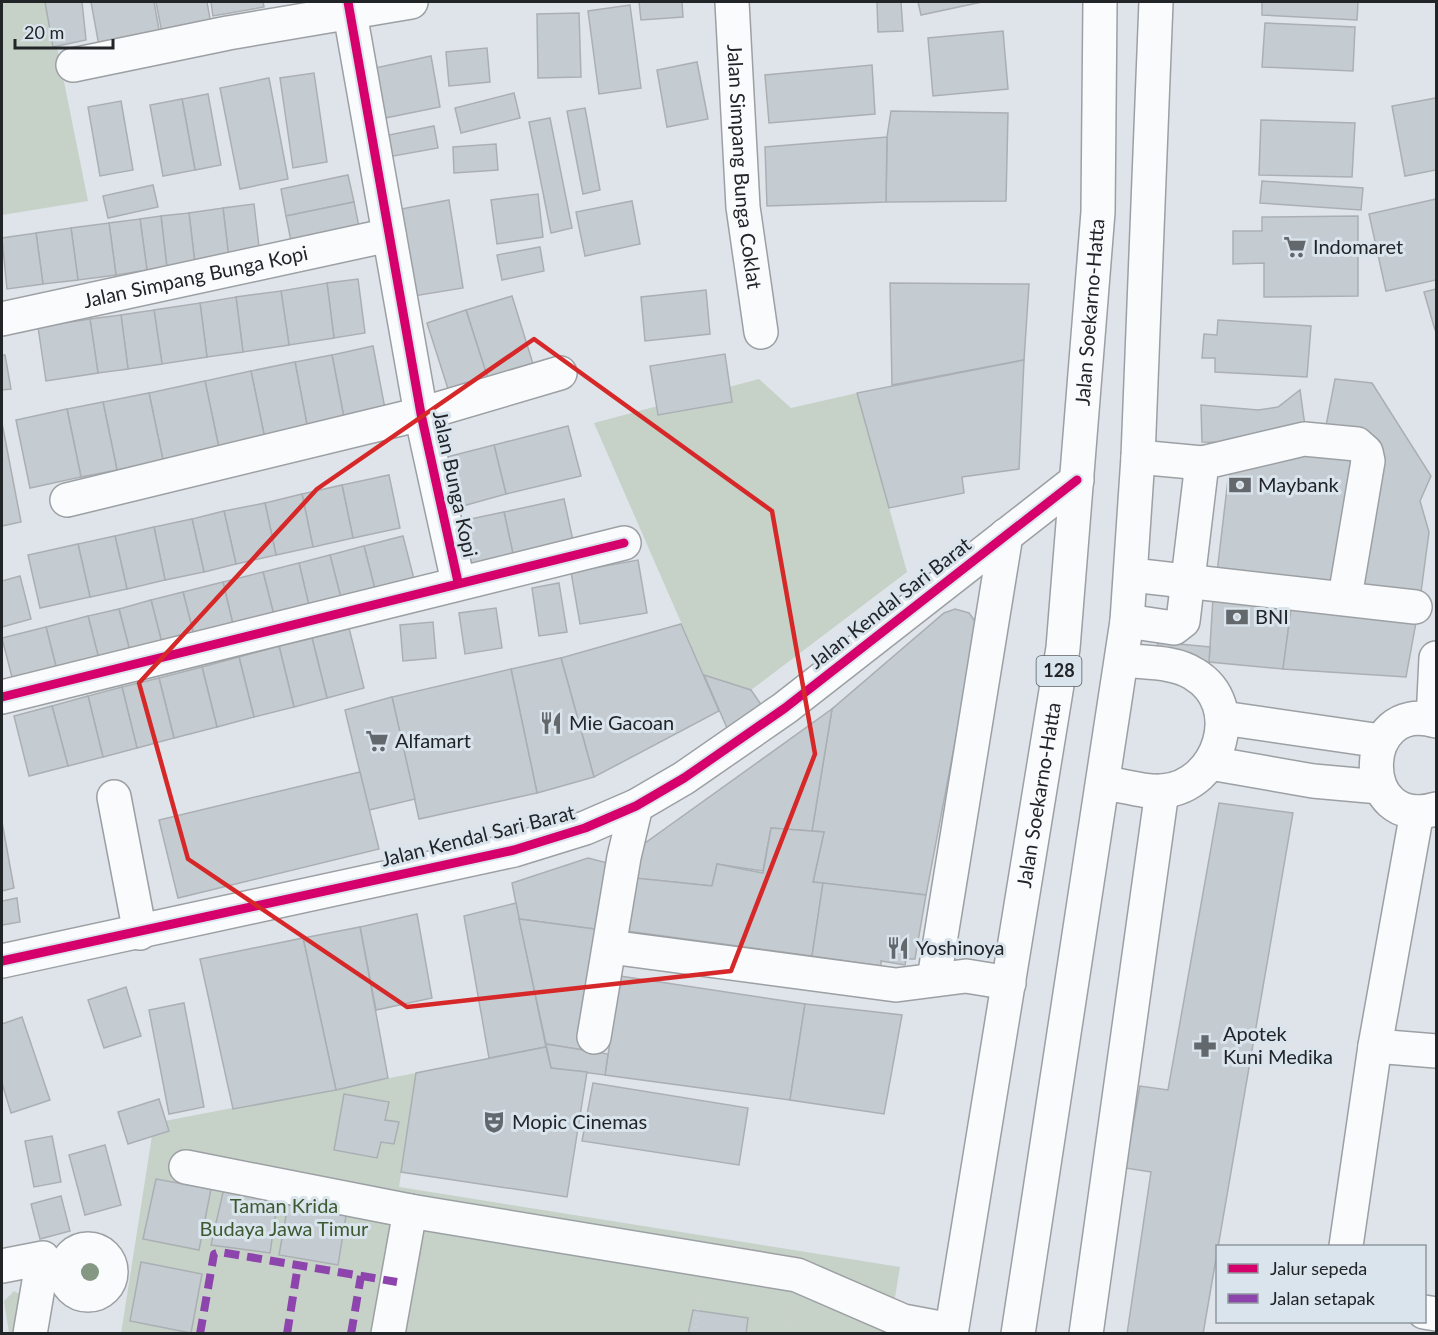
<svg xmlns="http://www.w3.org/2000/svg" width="1438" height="1335" viewBox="0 0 1438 1335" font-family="Lato,sans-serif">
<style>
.green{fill:#c6d1c8}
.building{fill:#c4ccd1;stroke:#abafb3;stroke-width:1.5}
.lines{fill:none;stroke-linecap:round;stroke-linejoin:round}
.minor-casing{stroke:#9ca0a4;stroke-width:36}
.major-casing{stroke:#9ca0a4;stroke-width:36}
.path{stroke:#cecfd0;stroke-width:4;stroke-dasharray:1.5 4.5;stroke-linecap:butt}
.minor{stroke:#fafbfc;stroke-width:33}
.major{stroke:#fafbfc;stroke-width:33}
.quiet{stroke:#8e44ad;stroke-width:8;stroke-dasharray:15 8;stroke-linecap:butt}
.cycleway-casing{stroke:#dae4ed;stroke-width:13}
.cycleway{stroke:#d6006c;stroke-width:9}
.tree{fill:#859883}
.marked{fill:none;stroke:#d62828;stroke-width:4.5;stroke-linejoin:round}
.labels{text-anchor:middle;stroke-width:6;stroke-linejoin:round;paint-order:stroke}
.shield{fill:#dae4ed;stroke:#585e63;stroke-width:1.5}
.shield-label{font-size:18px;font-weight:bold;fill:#212528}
.street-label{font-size:20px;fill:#212528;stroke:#dae4ed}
.poi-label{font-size:20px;fill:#212528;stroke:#dae4ed;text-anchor:start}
.park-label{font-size:20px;fill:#3d5930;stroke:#dae4ed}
</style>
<rect width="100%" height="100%" fill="#dee4e9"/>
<g class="green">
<polygon points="2,2 48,2 88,201 2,215"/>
<polygon points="759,379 791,408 857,393 907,572 751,690 704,675 594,423"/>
<polygon points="416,1073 399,1187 900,1267 889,1333 121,1334 154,1123"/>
<polygon points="14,1291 23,1296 21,1333 9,1333 4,1301"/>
</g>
<g class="building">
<polygon points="45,2 82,2 86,40 53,47"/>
<polygon points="91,2 154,2 162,46 101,57"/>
<polygon points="156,2 207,2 211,24 162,33"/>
<polygon points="211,2 263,2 264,7 213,16"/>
<polygon points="639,2 682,2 683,17 641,20"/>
<polygon points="877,2 901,2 903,31 878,32"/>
<polygon points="918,2 982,2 921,15"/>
<polygon points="1262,2 1358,2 1357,20 1262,15"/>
<polygon points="630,5 641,88 599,94 588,11"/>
<polygon points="579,13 581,77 538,78 537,14"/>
<polygon points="1265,23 1355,27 1353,71 1262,67"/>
<polygon points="1003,31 1008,89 933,96 928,38"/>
<polygon points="487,48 490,82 449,86 446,52"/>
<polygon points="431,56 440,107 385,118 375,68"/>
<polygon points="697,62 708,119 667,127 657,70"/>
<polygon points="872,65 875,114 769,123 765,75"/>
<polygon points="314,73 327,162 293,168 280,78"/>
<polygon points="269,78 288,179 240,189 220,88"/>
<polygon points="514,93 520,118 461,133 455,108"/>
<polygon points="208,94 221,165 195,170 182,99"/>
<polygon points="1436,98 1436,170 1405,176 1392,106"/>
<polygon points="182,99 195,170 163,176 150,105"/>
<polygon points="121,101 133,170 100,176 88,107"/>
<polygon points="585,108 600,190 583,194 567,111"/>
<polygon points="891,111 1008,113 1006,201 886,202 887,137"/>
<polygon points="550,118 572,228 551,233 529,122"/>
<polygon points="1261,120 1355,123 1352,177 1259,175"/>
<polygon points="434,126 438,148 388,157 384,136"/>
<polygon points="887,137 886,202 767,206 765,147"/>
<polygon points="496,144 498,170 454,173 453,147"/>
<polygon points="348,175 354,202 286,216 281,189"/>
<polygon points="1262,181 1363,188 1361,210 1260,203"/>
<polygon points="153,185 158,207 108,218 103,196"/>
<polygon points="538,194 543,237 497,244 491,200"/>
<polygon points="1436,199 1436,280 1386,291 1369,214"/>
<polygon points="449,200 463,288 414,296 401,209"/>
<polygon points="632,201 640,244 585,256 576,212"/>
<polygon points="354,202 360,232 292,246 286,216"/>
<polygon points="254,204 260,255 229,259 223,208"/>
<polygon points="223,208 229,259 195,264 189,213"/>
<polygon points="189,213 195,264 167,268 161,216"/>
<polygon points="161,216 167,268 147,270 140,219"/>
<polygon points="1358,216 1358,296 1264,297 1264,263 1233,264 1233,231 1262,231 1262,217"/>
<polygon points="140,219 147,270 116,275 109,223"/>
<polygon points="109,223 116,275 78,280 71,228"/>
<polygon points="71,228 78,280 43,284 36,233"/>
<polygon points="36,233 43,284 7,289 2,238"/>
<polygon points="540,247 544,271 502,280 497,255"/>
<polygon points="358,279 365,333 334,338 327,283"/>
<polygon points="327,283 334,338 289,345 281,291"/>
<polygon points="890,283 1029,284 1024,360 892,385"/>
<polygon points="1436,289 1436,330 1435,330 1424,292"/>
<polygon points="706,290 710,334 645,341 641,297"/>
<polygon points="281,291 289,345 243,352 236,297"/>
<polygon points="512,296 534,367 489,382 466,310"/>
<polygon points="236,297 243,352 207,357 200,303"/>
<polygon points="200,303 207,357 162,364 154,310"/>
<polygon points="154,310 162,364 128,369 121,315"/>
<polygon points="466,310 489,382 450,395 427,323"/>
<polygon points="121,315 128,369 98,373 90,319"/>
<polygon points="90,319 98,373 46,381 38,327"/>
<polygon points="1218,320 1311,326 1307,377 1215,372 1215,358 1202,358 1204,334 1217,335"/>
<polygon points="373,346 386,414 345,423 332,355"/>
<polygon points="725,354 732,402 658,415 650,366"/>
<polygon points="2,355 5,355 11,389 2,390"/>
<polygon points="332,355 345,423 308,430 295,362"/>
<polygon points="1024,360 1019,469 962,477 964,493 889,508 857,393"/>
<polygon points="295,362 308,430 265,439 251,371"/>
<polygon points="251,371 265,439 219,448 205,381"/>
<polygon points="1335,379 1372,383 1431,476 1420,501 1429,532 1421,592 1356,586 1363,436 1325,431"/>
<polygon points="205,381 219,448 163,460 149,393"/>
<polygon points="1300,390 1305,426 1256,443 1202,442 1201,405 1258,410 1278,407"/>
<polygon points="149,393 163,460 117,470 103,402"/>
<polygon points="103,402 117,470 81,477 67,409"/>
<polygon points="67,409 81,477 30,488 16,420"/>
<polygon points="2,423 21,522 2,526"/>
<polygon points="568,426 581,476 506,494 494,445"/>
<polygon points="494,445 506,494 452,509 439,459"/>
<polygon points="1292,448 1360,456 1338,583 1217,573 1230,462"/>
<polygon points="389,475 400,528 353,538 342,485"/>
<polygon points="342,485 353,538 313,547 302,494"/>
<polygon points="302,494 313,547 276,555 265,503"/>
<polygon points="564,499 575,550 515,563 504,512"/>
<polygon points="265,503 276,555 236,564 224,511"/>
<polygon points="224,511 236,564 204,572 192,519"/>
<polygon points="504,512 515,563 472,572 461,521"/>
<polygon points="192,519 204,572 165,580 154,527"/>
<polygon points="154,527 165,580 127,589 115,536"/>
<polygon points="115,536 127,589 90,597 78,544"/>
<polygon points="403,536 416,587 377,597 364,546"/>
<polygon points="78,544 90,597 40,608 28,555"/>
<polygon points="364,546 377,597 343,606 330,555"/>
<polygon points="330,555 343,606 311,614 299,563"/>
<polygon points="638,560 647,613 580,624 571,572"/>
<polygon points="299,563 311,614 276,623 263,572"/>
<polygon points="263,572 276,623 235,633 223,582"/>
<polygon points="20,576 31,619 2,627 2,581"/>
<polygon points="223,582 235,633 196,643 183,592"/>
<polygon points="559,583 567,632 539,636 532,588"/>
<polygon points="183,592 196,643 164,651 151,600"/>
<polygon points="1213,598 1292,602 1283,669 1209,662"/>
<polygon points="151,600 164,651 132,659 119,609"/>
<polygon points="1292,602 1417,617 1406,677 1283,669"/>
<polygon points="496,608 502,648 465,654 459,613"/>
<polygon points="119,609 132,659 101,667 88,616"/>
<polygon points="955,609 969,613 980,628 967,679 926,895 813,882 824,832 812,831 832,709 944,613"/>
<polygon points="88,616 101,667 59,678 46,627"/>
<polygon points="433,622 436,658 403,661 400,625"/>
<polygon points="681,624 719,711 594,777 561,658"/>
<polygon points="46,627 59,678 15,689 2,638"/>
<polygon points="349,628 364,688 327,698 312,638"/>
<polygon points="312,638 327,698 294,707 279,646"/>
<polygon points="1158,642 1210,647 1209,662 1156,655"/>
<polygon points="279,646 294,707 254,717 239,657"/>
<polygon points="239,657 254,717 217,727 202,667"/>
<polygon points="561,658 594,777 537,793 511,669"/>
<polygon points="202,667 217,727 174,738 159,678"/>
<polygon points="511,669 537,793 419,819 392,697"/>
<polygon points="704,675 751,690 762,706 727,728"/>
<polygon points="159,678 174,738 137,748 122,687"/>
<polygon points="122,687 137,748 103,757 88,696"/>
<polygon points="88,696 103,757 68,766 52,706"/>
<polygon points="392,697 415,799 369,810 345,710"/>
<polygon points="52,706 68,766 29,776 14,716"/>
<polygon points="832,709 812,831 771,828 763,871 717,864 712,886 635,878 641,846"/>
<polygon points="360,772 379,849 178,898 159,820"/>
<polygon points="1219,803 1293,813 1203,1334 1127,1334 1151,1172 1125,1168 1140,1086 1168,1090"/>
<polygon points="2,822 14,888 2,891"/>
<polygon points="771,828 824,832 813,882 823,883 812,956 626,931 635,878 712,886 717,864 763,873"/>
<polygon points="588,858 615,865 602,930 519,919 512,883"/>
<polygon points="823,883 926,895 915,959 906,959 905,965 881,961 881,966 812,956"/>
<polygon points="17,898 20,922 2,925 2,901"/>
<polygon points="516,903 546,1047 489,1058 464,916"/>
<polygon points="417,914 432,998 376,1010 360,927"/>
<polygon points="519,919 602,930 584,1050 546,1044"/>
<polygon points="360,927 388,1078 336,1090 303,938"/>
<polygon points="303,938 336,1090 233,1109 200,959"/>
<polygon points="620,976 805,1004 790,1100 605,1075"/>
<polygon points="126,987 141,1036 104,1048 88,1000"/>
<polygon points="184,1003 204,1107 169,1114 149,1010"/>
<polygon points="805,1004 902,1015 884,1114 790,1100"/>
<polygon points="22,1017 50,1100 11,1113 2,1083 2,1024"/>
<polygon points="546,1044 608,1054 605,1075 551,1068"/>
<polygon points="546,1047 551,1068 587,1072 567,1197 401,1172 416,1073"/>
<polygon points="593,1083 748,1108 739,1165 582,1141"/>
<polygon points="344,1094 389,1102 385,1120 399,1122 394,1144 381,1142 377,1158 334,1150"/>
<polygon points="159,1099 169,1131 128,1144 118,1112"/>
<polygon points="52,1136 61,1182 34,1187 25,1141"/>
<polygon points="105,1145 121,1205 85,1215 69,1155"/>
<polygon points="156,1179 211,1189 199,1250 143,1239"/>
<polygon points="224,1188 278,1199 270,1253 211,1245"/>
<polygon points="61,1196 70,1231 40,1239 31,1204"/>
<polygon points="289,1199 347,1210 338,1265 279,1255"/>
<polygon points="141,1262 202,1274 191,1333 130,1321"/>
<polygon points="693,1310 748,1318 746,1334 688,1334"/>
</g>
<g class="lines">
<g class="minor-casing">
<g id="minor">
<polyline points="348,2 421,414 458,582"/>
<path id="s1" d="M732,2L743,207L761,332"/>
<polyline points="73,65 228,33 411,2"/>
<path id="s2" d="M2,319L389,235"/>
<polyline points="1138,457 1202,463 1304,439 1357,444 1366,452 1368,461 1345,597"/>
<polyline points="67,500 421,414 560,373"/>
<polyline points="1132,575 1415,607"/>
<polyline points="1127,621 1174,628 1183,621 1202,463"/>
<polyline points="2,697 624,543"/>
<polyline points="1223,718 1381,741"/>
<polyline points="1433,720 1436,658"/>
<path d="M1436,721C1357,698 1356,833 1436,809"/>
<polyline points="1210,763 1313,781 1380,787"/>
<path d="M1104,783C1122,785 1145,793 1163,791C1220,786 1246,705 1194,674C1174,661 1145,663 1122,660"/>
<polyline points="114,797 140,933"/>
<polyline points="610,947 896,985 966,976 1009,983"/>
<polyline points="2,961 514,850 585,828 636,806 684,778 785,708 1077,480"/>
<polyline points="934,979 1006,535"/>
<polyline points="594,1037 624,857 636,806"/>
<polyline points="1375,1046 1436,1051"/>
<polyline points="186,1167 410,1211 797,1275 903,1321 951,1330"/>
<polyline points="1346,1246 1375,1046 1417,812"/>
<circle cx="88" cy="1272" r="23"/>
<polyline points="2,1266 43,1258 30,1334"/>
<polyline points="1424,1312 1436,1314"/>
<polyline points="388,1334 410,1211"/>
<polyline points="1086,1334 1162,791"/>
</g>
</g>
<g class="major-casing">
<g id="major">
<path id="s3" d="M951,1334L1063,648L1098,212L1100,2"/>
<polyline points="1018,1334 1127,621 1138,457 1156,2"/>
</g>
</g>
<g class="path">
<polyline points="694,1334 700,1293"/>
<polyline points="788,1334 792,1308"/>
</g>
<use href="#minor" class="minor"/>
<use href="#major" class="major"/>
<g class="quiet">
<polyline points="200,1334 214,1254 220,1252 397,1282"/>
<polyline points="287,1334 298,1265"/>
<polyline points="351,1334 361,1276"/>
</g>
<g class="cycleway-casing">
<g id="cycleway">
<polyline points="348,2 421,414 458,582"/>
<polyline points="2,697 624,543"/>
<polyline points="2,961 514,850 585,828 636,806 684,778 785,708 1077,480"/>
</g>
</g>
<use href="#cycleway" class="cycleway"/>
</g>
<circle class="tree" cx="90" cy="1272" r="9"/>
<path class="marked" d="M534,339L772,511L815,754L731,971L407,1007L188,859L139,683L317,489Z"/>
<defs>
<g id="supermarket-bare" transform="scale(1.8)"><path d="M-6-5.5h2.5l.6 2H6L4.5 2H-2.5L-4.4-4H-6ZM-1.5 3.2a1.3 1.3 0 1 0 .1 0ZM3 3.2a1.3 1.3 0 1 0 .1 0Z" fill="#63686c" stroke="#dae4ed" stroke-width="2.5" paint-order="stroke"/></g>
<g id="bank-bare" transform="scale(1.8)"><path d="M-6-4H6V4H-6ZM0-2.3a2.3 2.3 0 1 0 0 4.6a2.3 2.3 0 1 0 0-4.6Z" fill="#63686c" stroke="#dae4ed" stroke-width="2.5" paint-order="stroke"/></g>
<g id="restaurant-bare" transform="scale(1.8)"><path d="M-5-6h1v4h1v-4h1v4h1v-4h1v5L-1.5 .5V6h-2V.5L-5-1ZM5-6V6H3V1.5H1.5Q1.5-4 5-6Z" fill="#63686c" stroke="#dae4ed" stroke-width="2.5" paint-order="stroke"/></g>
<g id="pharmacy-bare" transform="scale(1.8)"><path d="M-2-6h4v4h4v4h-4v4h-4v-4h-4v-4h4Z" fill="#63686c" stroke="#dae4ed" stroke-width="2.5" paint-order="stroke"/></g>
<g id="theatre-bare" transform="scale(1.8)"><path d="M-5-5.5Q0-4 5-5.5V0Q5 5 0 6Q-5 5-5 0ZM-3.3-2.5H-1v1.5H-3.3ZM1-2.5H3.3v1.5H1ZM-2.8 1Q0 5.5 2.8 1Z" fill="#63686c" stroke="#dae4ed" stroke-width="2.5" paint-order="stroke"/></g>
</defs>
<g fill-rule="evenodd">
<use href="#supermarket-bare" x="1295" y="247"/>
<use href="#bank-bare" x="1240" y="485"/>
<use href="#bank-bare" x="1237" y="617"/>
<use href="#restaurant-bare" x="551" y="723"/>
<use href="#supermarket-bare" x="377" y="741"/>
<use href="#restaurant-bare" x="898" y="948"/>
<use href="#pharmacy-bare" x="1205" y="1046"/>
<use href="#theatre-bare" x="494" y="1122"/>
</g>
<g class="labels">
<rect class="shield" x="1036.5" y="656" width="45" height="30" rx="4.5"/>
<g class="shield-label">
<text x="1059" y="677">128</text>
</g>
<g class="street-label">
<text dy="7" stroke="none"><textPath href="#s1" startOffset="165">Jalan Simpang Bunga Coklat</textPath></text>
<text dy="7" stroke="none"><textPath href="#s2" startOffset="198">Jalan Simpang Bunga Kopi</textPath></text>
<text dy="7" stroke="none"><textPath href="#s3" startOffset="1032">Jalan Soekarno-Hatta</textPath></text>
<text transform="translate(455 484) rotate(78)" y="7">Jalan Bunga Kopi</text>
<text transform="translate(890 603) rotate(-38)" y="7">Jalan Kendal Sari Barat</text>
<text dy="7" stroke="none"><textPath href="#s3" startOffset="546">Jalan Soekarno-Hatta</textPath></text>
<text transform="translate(478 836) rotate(-14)" y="7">Jalan Kendal Sari Barat</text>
</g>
<g class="poi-label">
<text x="1313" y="254">Indomaret</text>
<text x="1258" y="492">Maybank</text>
<text x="1255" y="624">BNI</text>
<text x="569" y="730">Mie Gacoan</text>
<text x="395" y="748">Alfamart</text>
<text x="916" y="955">Yoshinoya</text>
<text x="1223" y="1041">Apotek<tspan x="1223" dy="23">Kuni Medika</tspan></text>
<text x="512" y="1129">Mopic Cinemas</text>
</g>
<g class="park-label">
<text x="284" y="1213">Taman Krida<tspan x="284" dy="23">Budaya Jawa Timur</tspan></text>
</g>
</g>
<rect width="1438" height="1335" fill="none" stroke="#212528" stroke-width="6"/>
<rect x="1216" y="1245" width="210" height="78" fill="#dae4ed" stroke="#90989e" stroke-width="1.5"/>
<rect x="1228" y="1264" width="30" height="9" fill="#d6006c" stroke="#90989e" stroke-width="1.5"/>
<text x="1270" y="1275" font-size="18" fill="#212528">Jalur sepeda</text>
<rect x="1228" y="1294" width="30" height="9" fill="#8e44ad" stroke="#90989e" stroke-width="1.5"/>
<text x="1270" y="1305" font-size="18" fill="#212528">Jalan setapak</text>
<path d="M15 39v9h98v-9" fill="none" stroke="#212528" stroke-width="3"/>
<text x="24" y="39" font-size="18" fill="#212528" stroke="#dae4ed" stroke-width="4.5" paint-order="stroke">20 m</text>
</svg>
